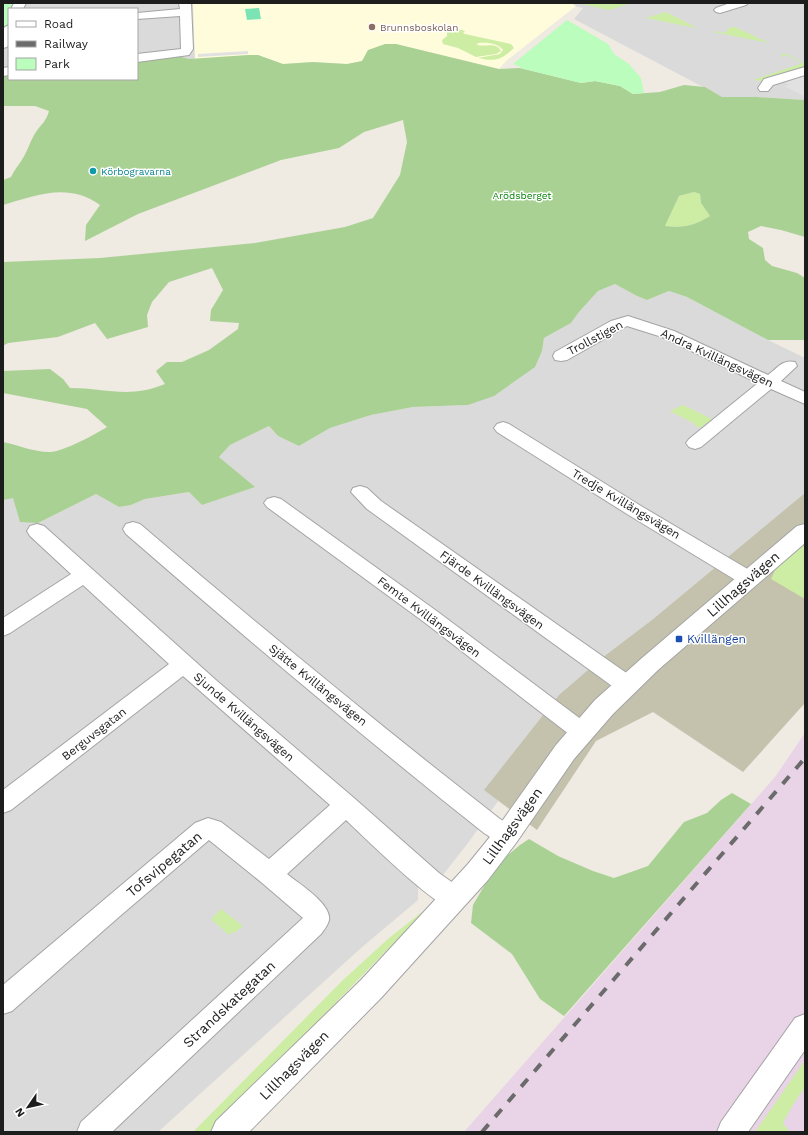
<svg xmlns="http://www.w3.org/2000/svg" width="808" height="1135" viewBox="0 0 808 1135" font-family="'Work Sans',sans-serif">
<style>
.residential{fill:#dbdada}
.industrial{fill:#e9d3e6}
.education{fill:#fffcdb}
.construction{fill:#c4c2ad}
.grass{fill:#cdeda4}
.forest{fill:#aad194;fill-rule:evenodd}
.park{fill:#bbfdbc}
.pitch{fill:#7ae4b4}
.parking{fill:#e1e1e1}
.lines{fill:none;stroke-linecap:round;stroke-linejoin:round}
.minor-casing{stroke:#a4a4a4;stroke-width:2}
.tertiary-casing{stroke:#a4a4a4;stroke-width:2}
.minor{fill:#fff;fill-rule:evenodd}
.tertiary{fill:#fff;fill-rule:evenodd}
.rail{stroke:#6b6b6b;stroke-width:4;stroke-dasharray:10 10;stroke-linecap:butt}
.education-dot{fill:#8d6e63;stroke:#fff;stroke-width:1.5}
.culture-dot{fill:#0f9aa8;stroke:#fff;stroke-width:1.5}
.transit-dot{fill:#1a4fb4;stroke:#fff;stroke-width:1.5}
.labels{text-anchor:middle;stroke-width:3;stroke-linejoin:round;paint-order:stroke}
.far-education-label{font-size:10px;fill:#785e54;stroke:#fff;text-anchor:start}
.far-culture-label{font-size:10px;fill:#0d838f;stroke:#fff;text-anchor:start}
.far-park-label{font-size:10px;fill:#048206;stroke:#fff}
.street-label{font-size:12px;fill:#1d1d1d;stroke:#fff}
.transit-label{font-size:12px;fill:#164399;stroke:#fff;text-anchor:start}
.near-street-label{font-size:14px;fill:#1d1d1d;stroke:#fff}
</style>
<rect width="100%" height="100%" fill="#efeae2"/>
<g class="residential">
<polygon points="3,3 193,3 195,59 189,59 178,56 137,61 137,9 9,9 9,75 3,75"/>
<polygon points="561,3 805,3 805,100 756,97 722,97 574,19 583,8"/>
<polygon points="615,284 637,296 647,300 669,291 687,297 768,340 805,358 805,507 523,766 468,843 442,876 418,885 418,900 361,948 158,1132 3,1132 3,500 13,497 38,523 96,494 119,507 131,505 145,499 189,492 202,505 254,487 219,457 230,445 269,426 278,436 299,446 330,428 371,415 413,407 468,405 542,351 544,338 571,323 579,312 598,291"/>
</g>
<polygon class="industrial" points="805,733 805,1132 464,1132 775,777"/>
<polygon class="education" points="193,3 571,3 576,6 506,61 499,69 396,44 362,61 347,64 313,62 283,64 258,55 195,59"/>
<polygon class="construction" points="805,493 805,703 743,772 653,712 596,741 537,830 484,790 559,695 602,658 652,620"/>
<g class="grass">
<polygon points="577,3 629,3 629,4 609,10"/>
<polygon points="666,12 695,27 696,28 646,18"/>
<polygon points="735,27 769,43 713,32 714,31 725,33 729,29 727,28"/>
<path d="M462,30L465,31L463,33L465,34L511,44L514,48C501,60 496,62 478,58L500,54L503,50C498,43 486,42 478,43L477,45C485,47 492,43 499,48L501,51L496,54L476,57L458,48L443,44L442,40L447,36V32Z"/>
<polygon points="782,54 787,54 805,63 805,67 761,81 753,80 803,63 787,55 782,57"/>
<path d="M694,192L700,194L701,203L710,216C693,226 685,228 665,226L679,196Z"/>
<polygon points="683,405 712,419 700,428 694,425 695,424 670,411"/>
<polygon points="805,544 805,599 771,579 776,568"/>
<polygon points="221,909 243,926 234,933 232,932 229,935 211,919"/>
<polygon points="422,912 423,913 217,1125 209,1132 193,1132 342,981 389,938"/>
<polygon points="805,1060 805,1087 791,1108 783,1123 790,1132 755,1132"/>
</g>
<g class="forest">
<path d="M385,44H396L499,69L520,68L581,83L595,81L620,86L633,94L660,92L684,85L705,87L722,97H756L805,100V237L781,230L761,226L748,232L749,239L763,248L765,260L772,266L797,273L805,278V340H768L687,297L669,291L647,300L637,296L615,284L598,291L579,312L571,323L544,338L542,351L535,367L494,396L468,405L413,407L371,415L330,428L299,446L278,436L269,426L230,445L219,457L255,487L202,505L189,492L145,499L131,505L119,507L96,494L38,523L20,522L13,498L3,500V442C18,445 34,452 49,452C61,453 96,434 107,427L87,409L3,393V371L50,369L63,379L70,388C106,388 129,399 165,384L156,371L167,362H182L209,350L238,329L239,323L210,321L211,310L223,290L212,268L169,282L152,302L147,315L148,327L107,339L95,323L58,337L8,343L3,346V262L100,258L255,243L345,227L373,218L400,175L407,142L403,120L364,132L339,148L281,160L138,214L85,241L86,225L100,205C68,182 37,195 3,205V180L11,177C14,170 19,165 23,158C28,150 30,141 36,132C41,124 46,122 49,111L35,106H3V75H9V79H137V61L178,56L189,59L248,55H258L283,64L313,62L347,64L362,61L368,50ZM694,192L700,194L701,203L710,216C693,226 685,228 665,226L679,196Z"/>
<polygon points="732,793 751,804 564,1016 540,999 512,954 471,923 473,905 497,864 520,845 529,839 558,856 593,871 614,878 648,866 684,822 707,813 721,800"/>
</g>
<g class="park">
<polygon points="3,3 16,3 14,9 9,9 9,22 5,33 3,34"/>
<polygon points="567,20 608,44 614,54 629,64 641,78 644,93 633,94 620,86 595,81 581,83 520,68 521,67 513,64"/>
</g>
<polygon class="pitch" points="259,8 261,19 247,20 245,9"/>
<g class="parking">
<polygon points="248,51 248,54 198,57 198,54"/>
<polygon points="805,75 805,97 784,86 789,85 785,82"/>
</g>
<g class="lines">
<g class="minor-casing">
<g id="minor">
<polygon points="14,3 26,3 23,9 11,9"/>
<polygon points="179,3 191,3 193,49 189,55 137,62 137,54 181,49 180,16 137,19 137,13 180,9"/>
<polygon points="730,3 748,3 746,5 720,13 716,12 714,10 716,8"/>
<polygon points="9,25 9,44 7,47 3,48 3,29 5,27"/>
<polygon points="9,67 9,75 3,76 3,68"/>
<polygon points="805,67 805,75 773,85 768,91 760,91 758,88 764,79"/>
<path d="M628,316L674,331L768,375C777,368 783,359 795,362L797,366L781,381L805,392V404L771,389L701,447L695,449L689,447L686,443L689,439L758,383L662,337L627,326L567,360L561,361L555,360L553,356L555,352L611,321Z"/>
<polygon points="503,422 509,424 641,506 756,574 759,579 756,584 749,586 742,584 627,514 497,432 494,428 497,424"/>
<polygon points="360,486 367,488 381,501 635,679 638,685 635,691 627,693 619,691 367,509 351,492 353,488"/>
<polygon points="274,497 281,499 438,612 590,726 593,732 590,738 582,741 574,738 424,622 267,507 264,503 267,499"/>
<path d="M133,522L140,524C258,625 378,724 500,819L516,828L519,835L516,842C502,847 495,840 484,833C362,736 243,636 126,534L123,529L126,524Z"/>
<path d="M37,524L44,526L217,681L354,798L439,873L463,890L467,898L463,906C461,907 457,909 454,909C437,909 362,835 346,820L287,874C298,883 332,904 329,920C328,925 324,930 321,934L112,1132H77L81,1122L303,918L261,882L209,840L120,916L12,1011L3,1014V985L195,823L208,818L221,822L269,859L330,805L183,676L11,810L3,813V790L169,664L83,585L10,633L3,636V618L71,574L30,536L27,531L30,526Z"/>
<polygon points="805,1014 805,1050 748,1132 717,1132 721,1122 795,1018"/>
</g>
</g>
<g class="tertiary-casing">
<polygon id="tertiary" points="805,524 805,543 658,670 613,714 574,759 516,843 488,880 381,998 249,1132 211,1132 216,1121 361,980 468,864 498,827 556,745 595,700 642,658 797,526"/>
</g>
<use href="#minor" class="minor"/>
<use href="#tertiary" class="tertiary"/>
<polyline class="rail" points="482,1132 805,758"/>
</g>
<circle class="education-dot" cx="372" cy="27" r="4"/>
<circle class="culture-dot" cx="93" cy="171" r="4"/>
<rect class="transit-dot" x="675" y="635" width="8" height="8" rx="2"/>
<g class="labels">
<g class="far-education-label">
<text x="380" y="31">Brunnsboskolan</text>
</g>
<g class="far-culture-label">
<text x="101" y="175">Körbogravarna</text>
</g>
<g class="far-park-label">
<text x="522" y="199">Arödsberget</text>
</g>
<g class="street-label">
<text transform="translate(595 338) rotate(-28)" y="4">Trollstigen</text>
<text transform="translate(717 358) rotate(25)" y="4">Andra Kvillängsvägen</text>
<text transform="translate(626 504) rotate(31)" y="4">Tredje Kvillängsvägen</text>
<text transform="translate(492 590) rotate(36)" y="4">Fjärde Kvillängsvägen</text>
<text transform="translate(429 617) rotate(37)" y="4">Femte Kvillängsvägen</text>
<text transform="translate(318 685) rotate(39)" y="4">Sjätte Kvillängsvägen</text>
<text transform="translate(244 717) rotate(41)" y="4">Sjunde Kvillängsvägen</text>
<text transform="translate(94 734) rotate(-38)" y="4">Berguvsgatan</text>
</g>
<g class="transit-label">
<text x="687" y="643">Kvillängen</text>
</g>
<g class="near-street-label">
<text transform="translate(743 584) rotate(-41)" y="5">Lillhagsvägen</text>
<text transform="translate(512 826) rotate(-54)" y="5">Lillhagsvägen</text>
<text transform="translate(164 864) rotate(-40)" y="5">Tofsvipegatan</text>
<text transform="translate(229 1004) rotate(-43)" y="5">Strandskategatan</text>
<text transform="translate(294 1065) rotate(-45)" y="5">Lillhagsvägen</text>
</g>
</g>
<rect width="808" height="1135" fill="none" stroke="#1d1d1d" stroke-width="8"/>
<rect x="8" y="8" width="130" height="72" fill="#ffffff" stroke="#a5a5a5"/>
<rect x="16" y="21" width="20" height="6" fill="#ffffff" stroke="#a5a5a5"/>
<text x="44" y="28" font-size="12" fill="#1d1d1d">Road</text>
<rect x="16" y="41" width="20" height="6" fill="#6b6b6b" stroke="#a5a5a5"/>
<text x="44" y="48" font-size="12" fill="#1d1d1d">Railway</text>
<rect x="16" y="58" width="20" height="12" fill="#bbfdbc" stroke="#a5a5a5"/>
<text x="44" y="68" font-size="12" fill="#1d1d1d">Park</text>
<g transform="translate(28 1107) rotate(236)" stroke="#ffffff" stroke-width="3" paint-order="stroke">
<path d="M0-3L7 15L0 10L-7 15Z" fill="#1d1d1d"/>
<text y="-6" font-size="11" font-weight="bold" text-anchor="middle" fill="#1d1d1d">N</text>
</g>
</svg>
